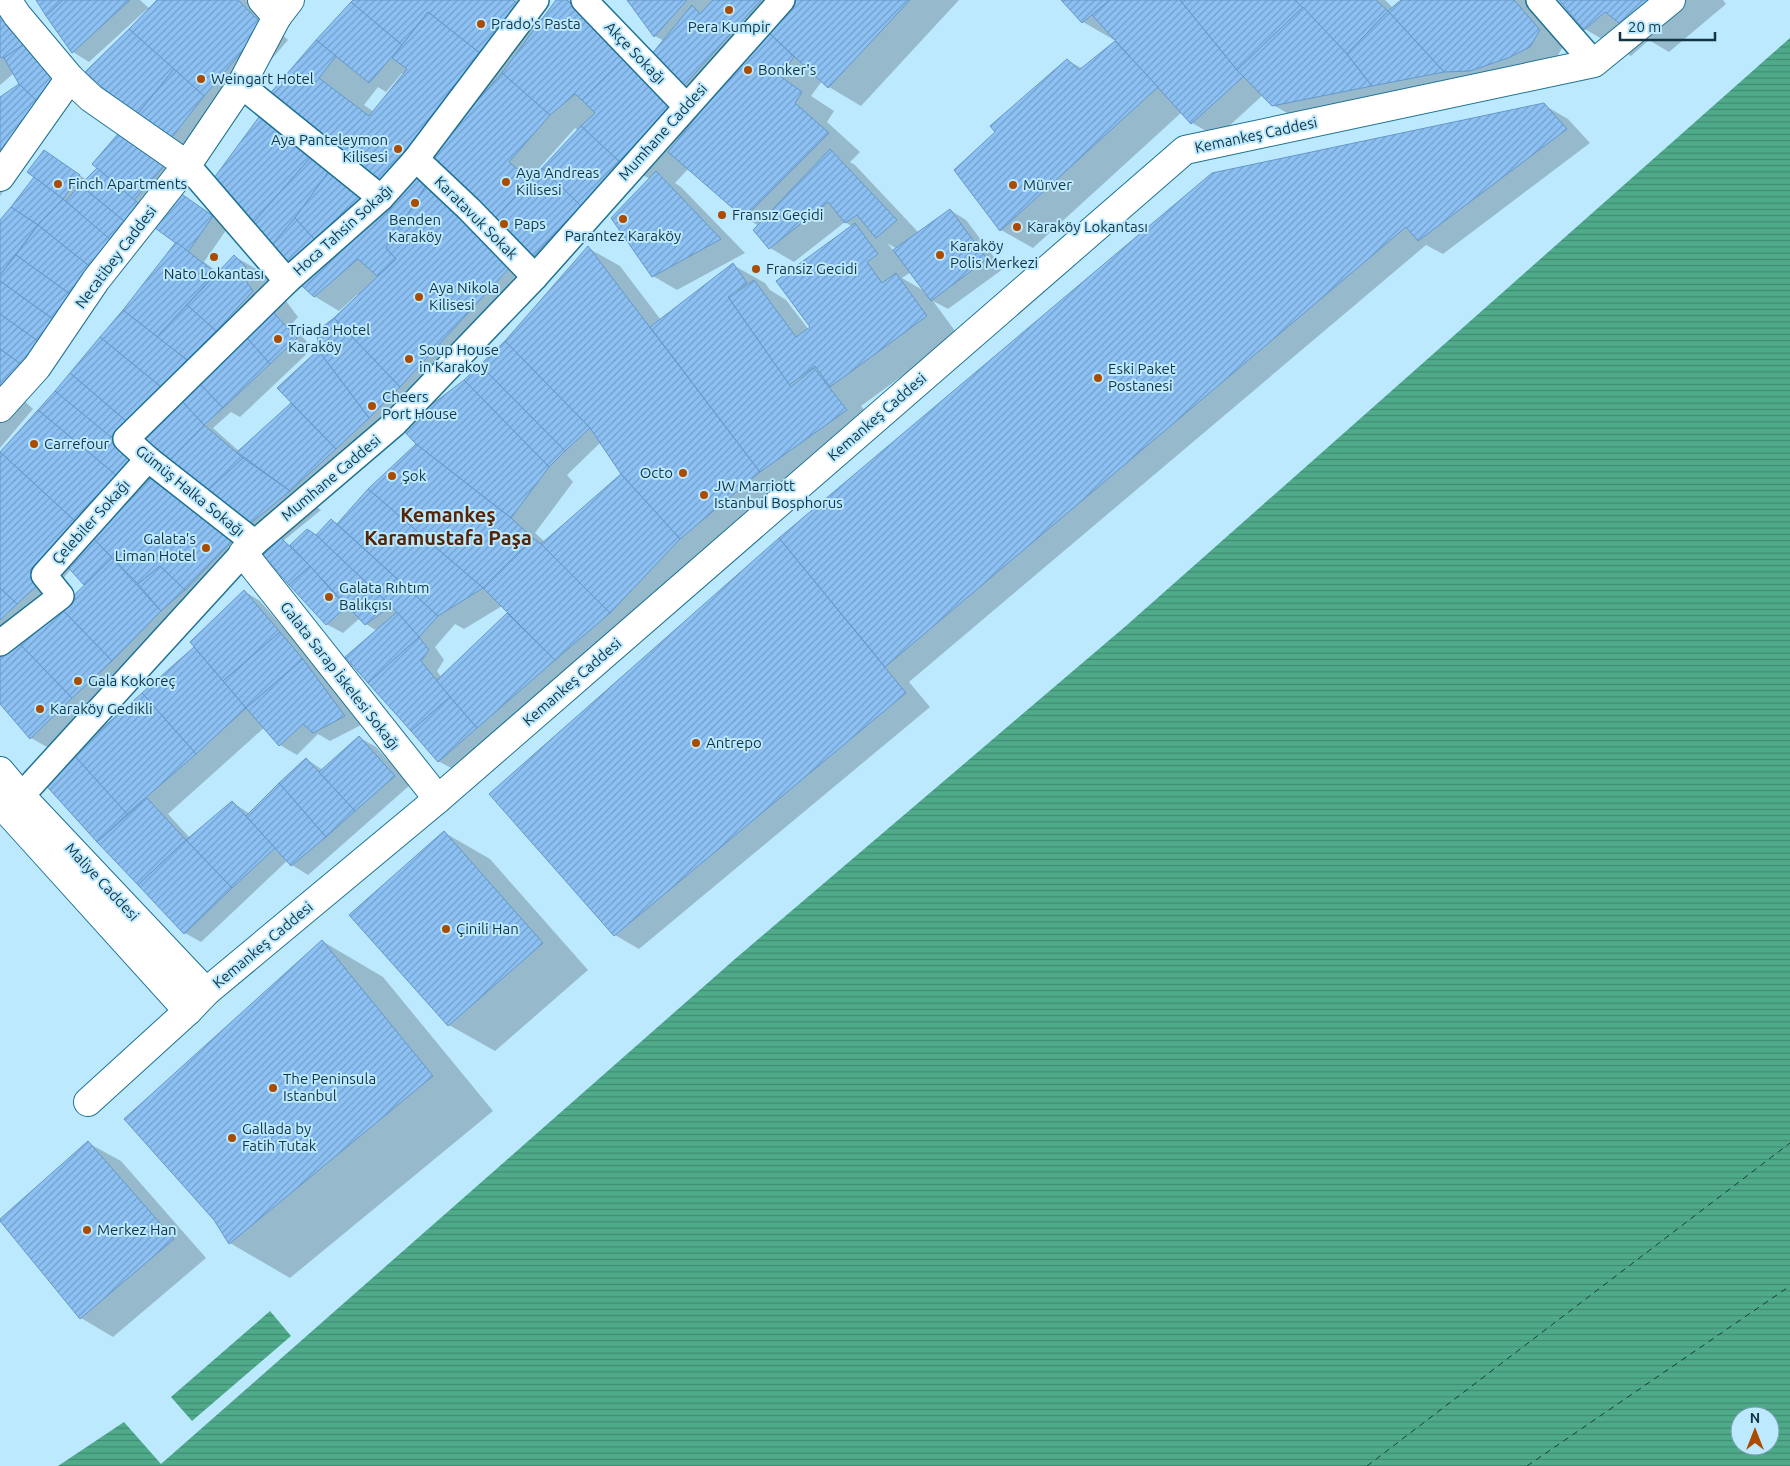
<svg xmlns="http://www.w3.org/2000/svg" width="1790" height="1466" viewBox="0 0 1790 1466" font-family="Ubuntu,sans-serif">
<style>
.water{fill:url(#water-rules);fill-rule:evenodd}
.shadow{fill:#0003;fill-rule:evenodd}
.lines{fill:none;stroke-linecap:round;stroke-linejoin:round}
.ferry{stroke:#184033;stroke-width:1;stroke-dasharray:6 5;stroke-linecap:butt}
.building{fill:url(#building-hatch);stroke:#6598c9}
.pedestrian-casing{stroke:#1e7392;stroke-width:28}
.minor-casing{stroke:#1e7392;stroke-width:30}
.secondary-casing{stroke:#1e7392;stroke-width:30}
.pedestrian{stroke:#fff;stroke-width:25}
.minor{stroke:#fff;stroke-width:28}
.secondary{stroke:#fff;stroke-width:28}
.poi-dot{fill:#ab4b00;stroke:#bce9fe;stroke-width:2}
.labels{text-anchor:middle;stroke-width:4;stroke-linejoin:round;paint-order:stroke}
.poi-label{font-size:15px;fill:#133442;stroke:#bce9fe;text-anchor:start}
.street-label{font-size:15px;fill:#133442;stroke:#bce9fe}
.district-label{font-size:20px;font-weight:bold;fill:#542508;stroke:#bce9fe}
</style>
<defs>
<pattern id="water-rules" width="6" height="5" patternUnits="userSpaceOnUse" patternTransform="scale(1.25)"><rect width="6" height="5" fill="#4faa8a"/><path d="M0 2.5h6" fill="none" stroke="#408b72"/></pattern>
<pattern id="building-hatch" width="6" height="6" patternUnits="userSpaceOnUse" patternTransform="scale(1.25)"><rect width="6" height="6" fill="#8dc1f4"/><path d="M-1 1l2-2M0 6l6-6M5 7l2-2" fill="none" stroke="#729ec7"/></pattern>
</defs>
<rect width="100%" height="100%" fill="#bce9fe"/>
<g class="water">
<path d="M1790,38V1466H58L124,1422L161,1464L735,959L1127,625ZM1740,1416H1770V1446H1740Z"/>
<polygon points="270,1311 291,1336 192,1421 171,1397"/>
</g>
<g class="shadow">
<polygon points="0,0 74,89 0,196 0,99 21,84 14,73 0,85"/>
<polygon points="39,0 140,0 150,9 157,1 155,0 246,0 288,40 228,110 194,154 136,115 148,10 147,9 89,62 73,52"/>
<path d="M355,0H524L543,21L558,0H569L607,22L646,62L664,41L655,36L628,0H959L861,106L829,87L822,81L811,96L834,111L827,122L860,152L850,162L855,165L919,233L950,210L966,220L1003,269L948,309L933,301L958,335L861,406L879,429L713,556L701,549L704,554L455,770L438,761L377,631L366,624L360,618L343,633L326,624L290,584L276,544L245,527L169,460L134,485L140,490L151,480L175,494L255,556L210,603L189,591L192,595L56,752L31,738L0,702V453L39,411L124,311L178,242L180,195L229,226L204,262L219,273L234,256L280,283L291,294L286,301L298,317L291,325L313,348L240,417L231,412L213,428L240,452L293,403L335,319L359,296L358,294L339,311L314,296L301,279L260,119L284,133L269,97ZM402,73L404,75L374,112L364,105L378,87L386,92ZM658,75L703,105L714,93L716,94L698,116ZM575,128L579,131L535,178L532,176ZM689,168L744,217L759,226L770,248L794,262L845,222L853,227L812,328L809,330L786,300L770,290L765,283L733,265L661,320L620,266L588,248L506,342L465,381L418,444L338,524L331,520L316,536L291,546L283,541L321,510L306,500L417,395L432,404L544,284L639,173L650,179L653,276L677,290L745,253L681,187L675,183ZM887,243L897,249L894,251ZM911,272L926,292L902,278ZM601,442L623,475L545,542L535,533L573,482L567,475ZM71,569L86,585L62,608L56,587ZM502,606L509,613L441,677L437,671L444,660L435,647L455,624L464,629Z"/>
<polygon points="1062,0 1385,0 1393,8 1403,0 1526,0 1564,45 1555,60 1298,119 1273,105 1263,95 1217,137 1192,123 1182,112 1033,248 1001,230 997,132 1067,60 1083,69 1116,41 1083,22"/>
<polygon points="1561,0 1723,0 1726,4 1669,52 1649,40 1631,56 1585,29"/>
<polygon points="1544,105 1568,119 1590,143 1443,254 1426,245 909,682 930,707 639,949 615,935 780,539 1213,174"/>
<polygon points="124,128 181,174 20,397 33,409 0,448 0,222 36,177 44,152 87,180 98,168"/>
<polygon points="244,591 260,601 320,670 361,725 330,741 318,734 297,755 280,745 265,727 168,814 190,838 232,802 250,814 306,759 323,770 360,738 376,747 410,785 308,875 292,865 288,860 201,942 185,933 98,841 194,648 200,652"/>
<polygon points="445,833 490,859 588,970 495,1051 449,1025"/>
<polygon points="322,941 383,977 493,1111 290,1278 230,1243"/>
<polygon points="88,1143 121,1161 206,1258 113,1337 81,1318 1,1220"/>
</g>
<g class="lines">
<g class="ferry">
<polyline points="1367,1466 1790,1143"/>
<polyline points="1527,1466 1790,1286"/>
</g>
</g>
<g class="building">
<polygon points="36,0 63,0 46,16"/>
<polygon points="63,0 130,0 72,53 46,16"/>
<polygon points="157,0 238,0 264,26 204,96 129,29"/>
<polygon points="353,0 513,0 518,5 486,58 428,12 402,45 351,2"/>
<polygon points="556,0 567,0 624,59 582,100 575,94 550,115 502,73"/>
<polygon points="627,0 687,0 654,37"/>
<polygon points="713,0 761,0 678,92 646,61 692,5 700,14"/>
<polygon points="793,0 910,0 828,88 766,30"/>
<polygon points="1061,0 1110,0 1082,23"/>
<polygon points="1110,0 1180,0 1237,70 1244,76 1191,124 1092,15"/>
<polygon points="1180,0 1295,0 1303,7 1237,70"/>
<polygon points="1295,0 1376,0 1388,11 1347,54"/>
<polygon points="1401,0 1514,0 1540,30 1530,47 1508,58 1470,71 1444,72 1388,11"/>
<polygon points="1559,0 1653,0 1623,26 1605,12 1584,30"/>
<polygon points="351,2 402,45 369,83 316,40"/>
<polygon points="0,6 27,42 4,58 0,57"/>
<polygon points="1303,7 1347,54 1372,86 1272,106 1237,70"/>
<polygon points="1388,11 1444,72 1372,86 1347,54"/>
<polygon points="428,12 486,58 383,188 267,97 316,40 336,56 319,78 369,116 407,69 392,58"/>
<polygon points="129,29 174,69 136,116 85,72"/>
<polygon points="766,30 794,57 780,76 802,92 795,103 829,133 744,218 668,152"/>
<polygon points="1115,41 1158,87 1000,231 954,170 995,132 990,126 1067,59 1079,70"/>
<polygon points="27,42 58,79 40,104 19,84 4,58"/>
<polygon points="624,59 674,110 622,164 581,126 595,113 582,100"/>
<polygon points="174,69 204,96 169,141 136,116"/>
<polygon points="502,73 550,115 509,162 530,180 493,221 424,160"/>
<polygon points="19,84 40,104 0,154 0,97"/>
<polygon points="1544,103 1567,129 1418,241 1406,227 885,667 779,538 1212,173"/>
<polygon points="259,117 311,157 252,224 214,178"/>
<polygon points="581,126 622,164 581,206 542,168"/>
<polygon points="124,127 166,164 134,200 92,164"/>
<polygon points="830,149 897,220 876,238 857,215 845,223 828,202 769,249 753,230"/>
<polygon points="44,150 80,175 63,199 27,172"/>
<polygon points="311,157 329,171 295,218 264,254 252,224"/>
<polygon points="97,168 138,203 124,221 80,185"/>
<polygon points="542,168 581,206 531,259 493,221"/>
<polygon points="329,171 362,198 314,239 295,218"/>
<polygon points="656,171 721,239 652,277 611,218"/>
<polygon points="413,172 426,185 386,248 396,259 377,276 358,259 314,297 301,285"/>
<polygon points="34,177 63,199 38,225 11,207"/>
<polygon points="80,185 124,221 109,240 66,201"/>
<polygon points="426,186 512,265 400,387 334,318 396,259 386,248"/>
<polygon points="180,193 213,216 188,252 155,228"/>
<polygon points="63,199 112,241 89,266 38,225"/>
<polygon points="11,207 38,225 0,275 0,220"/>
<polygon points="950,209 987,259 931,301 893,250"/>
<polygon points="295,218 314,239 284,271 264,254"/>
<polygon points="855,223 878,254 867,262 882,283 896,273 927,316 830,387 815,366 789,385 729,298 754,280 796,337 810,327 776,281"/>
<polygon points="38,225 94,270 74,297 16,255"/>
<polygon points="176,242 216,273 157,337 123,310"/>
<polygon points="588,246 760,472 680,539 621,474 590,428 505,341"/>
<polygon points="16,255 74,297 57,322 0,281 0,275"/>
<polygon points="234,255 246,267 241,274 253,291 216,331 187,305"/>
<polygon points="733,263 747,283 728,297 791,387 814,368 847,410 760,472 650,327"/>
<polygon points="0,281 57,322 42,344 0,314"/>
<polygon points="187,305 216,331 187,360 157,337"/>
<polygon points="123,310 187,360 161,387 100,337"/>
<polygon points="273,312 297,338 270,364 246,337"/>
<polygon points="0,314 42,344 25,367 0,349"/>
<polygon points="334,318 400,387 369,418 318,350 317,331"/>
<polygon points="100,337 161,387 126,421 70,373"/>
<polygon points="246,337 270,364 223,408 198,382"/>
<polygon points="505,341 590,428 565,451 480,365"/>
<polygon points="0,349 25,367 0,388"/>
<polygon points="318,350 369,418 336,449 277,388"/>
<polygon points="480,365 565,451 549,467 464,380"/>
<polygon points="70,373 126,421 111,439 55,391"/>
<polygon points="464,380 549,467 511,518 416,444 401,428"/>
<polygon points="198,382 223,408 204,425 180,399"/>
<polygon points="55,391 134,456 117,476 38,410"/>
<polygon points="180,399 204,425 169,461 140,438"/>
<polygon points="291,403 336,449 290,491 237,452"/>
<polygon points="38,410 117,476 77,523 0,452"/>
<polygon points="204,425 243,458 205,493 169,461"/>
<polygon points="416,444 511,518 533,538 483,588 368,489"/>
<polygon points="0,452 77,523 32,572 42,581 17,604 0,588"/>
<polygon points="243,458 290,491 245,528 205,493"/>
<polygon points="621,474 680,539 610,613 541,544"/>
<polygon points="150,478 232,541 185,590 160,566 138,584 92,537"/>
<polygon points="368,489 483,588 438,616 337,524"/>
<polygon points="331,519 438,616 419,637 391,606 316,535"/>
<polygon points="307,529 316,535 391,606 365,625 290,545"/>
<polygon points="92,537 112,558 84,585 65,564"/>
<polygon points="281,538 310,566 289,585 263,555"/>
<polygon points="533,538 541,544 610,613 555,660 483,588"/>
<polygon points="779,538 906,693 614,936 489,794"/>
<polygon points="112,558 161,611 112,661 61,608"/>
<polygon points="160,566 185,590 161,611 138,584"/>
<polygon points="310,566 346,607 326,625 289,585"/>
<polygon points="0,588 17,604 0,620"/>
<polygon points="244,590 280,632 223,681 190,642"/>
<polygon points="56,603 112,661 72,698 14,638"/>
<polygon points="397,612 419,637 368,683 345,657"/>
<polygon points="507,613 555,660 477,728 436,681"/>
<polygon points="280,632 303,659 246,708 223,681"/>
<polygon points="419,637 429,650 421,661 450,697 411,731 368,683"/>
<polygon points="14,638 72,698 30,739 0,704 0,650"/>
<polygon points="194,647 246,708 196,754 142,693"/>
<polygon points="303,659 345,716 313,733 303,724 279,746 246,708"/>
<polygon points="142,693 196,754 127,814 73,754"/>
<polygon points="450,697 477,728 438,762 411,731"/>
<polygon points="359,736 395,776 355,811 319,772"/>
<polygon points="73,754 127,814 97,842 42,781"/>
<polygon points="306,758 355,811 326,837 279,783"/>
<polygon points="279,783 326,837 291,866 246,816"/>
<polygon points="147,798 186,840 138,885 97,842"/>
<polygon points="232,801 275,848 232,888 186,840"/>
<polygon points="444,831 543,943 448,1026 349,915"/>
<polygon points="186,840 232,888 184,934 138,885"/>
<polygon points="322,940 433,1076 229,1244 214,1220 124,1119"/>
<polygon points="88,1141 174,1239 80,1319 0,1221 0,1219"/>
</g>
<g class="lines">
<g class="pedestrian-casing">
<g id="pedestrian">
<polyline points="584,0 686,106"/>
<polyline points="1539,0 1594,63"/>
<polyline points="241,85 381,198"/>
<polyline points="416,159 469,209 535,277"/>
<polyline points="187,165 287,281"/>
<polyline points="255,543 148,459 126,439 287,281 381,198 416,159 536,0"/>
<polyline points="0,643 61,596 44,575 148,459"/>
<polyline points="21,796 243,553 394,424 535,277 782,0"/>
</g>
</g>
<g class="minor-casing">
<g id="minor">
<polyline points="7,0 17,15 70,78 91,98 187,165"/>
<polyline points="262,0 277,17"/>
<polyline points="0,177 70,78"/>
<polyline points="243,553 438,799"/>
<polyline points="0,771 21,796 206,992"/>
<polyline points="0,803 188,1011"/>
<polyline points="88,1102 188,1011 206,992 438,799 1185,150 1594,63 1671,0"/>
</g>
</g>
<g class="secondary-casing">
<polyline id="secondary" points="0,408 37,367 96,280 187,165 241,85 277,17 290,0"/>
</g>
<use href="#pedestrian" class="pedestrian"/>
<use href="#minor" class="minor"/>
<use href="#secondary" class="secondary"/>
</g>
<g class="poi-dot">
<circle cx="729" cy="10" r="5"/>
<circle cx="481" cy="24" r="5"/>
<circle cx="748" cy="70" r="5"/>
<circle cx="201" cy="79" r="5"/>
<circle cx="398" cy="149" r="5"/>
<circle cx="506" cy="182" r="5"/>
<circle cx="58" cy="184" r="5"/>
<circle cx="1013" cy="185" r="5"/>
<circle cx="415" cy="203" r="5"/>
<circle cx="722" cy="215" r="5"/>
<circle cx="623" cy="219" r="5"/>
<circle cx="504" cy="224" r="5"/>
<circle cx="1017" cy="227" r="5"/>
<circle cx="940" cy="255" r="5"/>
<circle cx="214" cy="257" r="5"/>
<circle cx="756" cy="269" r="5"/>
<circle cx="419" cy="297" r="5"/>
<circle cx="278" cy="339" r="5"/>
<circle cx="409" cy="359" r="5"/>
<circle cx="1098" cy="378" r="5"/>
<circle cx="372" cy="406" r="5"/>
<circle cx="34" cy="444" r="5"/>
<circle cx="683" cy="473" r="5"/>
<circle cx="392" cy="476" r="5"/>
<circle cx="704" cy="495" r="5"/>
<circle cx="206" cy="548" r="5"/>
<circle cx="329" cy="597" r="5"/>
<circle cx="78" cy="681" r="5"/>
<circle cx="40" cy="709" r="5"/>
<circle cx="696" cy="743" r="5"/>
<circle cx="446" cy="929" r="5"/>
<circle cx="273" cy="1088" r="5"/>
<circle cx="232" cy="1138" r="5"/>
<circle cx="87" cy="1230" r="5"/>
</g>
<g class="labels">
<g class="poi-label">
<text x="491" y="29">Prado's Pasta</text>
<text x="729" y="32" text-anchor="middle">Pera Kumpir</text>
<text x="758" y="75">Bonker's</text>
<text x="211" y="84">Weingart Hotel</text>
<text x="388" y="145" text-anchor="end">Aya Panteleymon<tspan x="388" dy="17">Kilisesi</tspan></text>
<text x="516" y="178">Aya Andreas<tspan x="516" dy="17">Kilisesi</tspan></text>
<text x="68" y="189">Finch Apartments</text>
<text x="1023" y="190">Mürver</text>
<text x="732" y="220">Fransız Geçidi</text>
<text x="415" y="225" text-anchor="middle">Benden<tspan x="415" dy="17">Karaköy</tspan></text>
<text x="514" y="229">Paps</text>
<text x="1027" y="232">Karaköy Lokantası</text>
<text x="623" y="241" text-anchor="middle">Parantez Karaköy</text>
<text x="950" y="251">Karaköy<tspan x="950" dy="17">Polis Merkezi</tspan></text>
<text x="766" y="274">Fransiz Gecidi</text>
<text x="214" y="279" text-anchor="middle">Nato Lokantası</text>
<text x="429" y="293">Aya Nikola<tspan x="429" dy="17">Kilisesi</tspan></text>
<text x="288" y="335">Triada Hotel<tspan x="288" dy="17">Karaköy</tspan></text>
<text x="419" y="355">Soup House<tspan x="419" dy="17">in Karakoy</tspan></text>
<text x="1108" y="374">Eski Paket<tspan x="1108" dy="17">Postanesi</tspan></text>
<text x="382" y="402">Cheers<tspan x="382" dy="17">Port House</tspan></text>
<text x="44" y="449">Carrefour</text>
<text x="673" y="478" text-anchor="end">Octo</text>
<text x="402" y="481">Şok</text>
<text x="714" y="491">JW Marriott<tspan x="714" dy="17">Istanbul Bosphorus</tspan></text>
<text x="196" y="544" text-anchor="end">Galata's<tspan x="196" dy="17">Liman Hotel</tspan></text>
<text x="339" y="593">Galata Rıhtım<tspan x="339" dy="17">Balıkçısı</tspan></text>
<text x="88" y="686">Gala Kokoreç</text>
<text x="50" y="714">Karaköy Gedikli</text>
<text x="706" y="748">Antrepo</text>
<text x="456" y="934">Çinili Han</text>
<text x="283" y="1084">The Peninsula<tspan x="283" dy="17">Istanbul</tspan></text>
<text x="242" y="1134">Gallada by<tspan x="242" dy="17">Fatih Tutak</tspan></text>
<text x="97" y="1235">Merkez Han</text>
</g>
<g class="street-label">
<text transform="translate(635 53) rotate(46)" y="5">Akçe Sokağı</text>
<text transform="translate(663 132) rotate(-48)" y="5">Mumhane Caddesi</text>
<text transform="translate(1256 135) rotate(-12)" y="5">Kemankeş Caddesi</text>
<text transform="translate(476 218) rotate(45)" y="5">Karatavuk Sokak</text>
<text transform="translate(343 230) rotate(-42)" y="5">Hoca Tahsin Sokağı</text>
<text transform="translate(116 257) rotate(-53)" y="5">Necatibey Caddesi</text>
<text transform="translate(877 417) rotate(-41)" y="5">Kemankeş Caddesi</text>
<text transform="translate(331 478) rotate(-40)" y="5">Mumhane Caddesi</text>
<text transform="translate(190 491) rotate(39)" y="5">Gümüş Halka Sokağı</text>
<text transform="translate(91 522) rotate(-48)" y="5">Çelebiler Sokağı</text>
<text transform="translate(340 676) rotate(52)" y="5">Galata Sarap İskelesi Sokağı</text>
<text transform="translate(572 682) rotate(-41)" y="5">Kemankeş Caddesi</text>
<text transform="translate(102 882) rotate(47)" y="5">Maliye Caddesi</text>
<text transform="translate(263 945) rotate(-40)" y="5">Kemankeş Caddesi</text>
</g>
<g class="district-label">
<text x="448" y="522">Kemankeş<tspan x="448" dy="23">Karamustafa Paşa</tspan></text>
</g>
</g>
<g transform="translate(1755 1431)"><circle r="24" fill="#bce9fe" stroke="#78a1b3"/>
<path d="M0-4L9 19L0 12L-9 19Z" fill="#ab4b00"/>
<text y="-8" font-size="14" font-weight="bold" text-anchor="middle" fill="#133442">N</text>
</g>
<path d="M1620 32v8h95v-8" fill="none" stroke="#133442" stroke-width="2.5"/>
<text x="1628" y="32" font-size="15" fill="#133442" stroke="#bce9fe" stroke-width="4" paint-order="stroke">20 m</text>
</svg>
